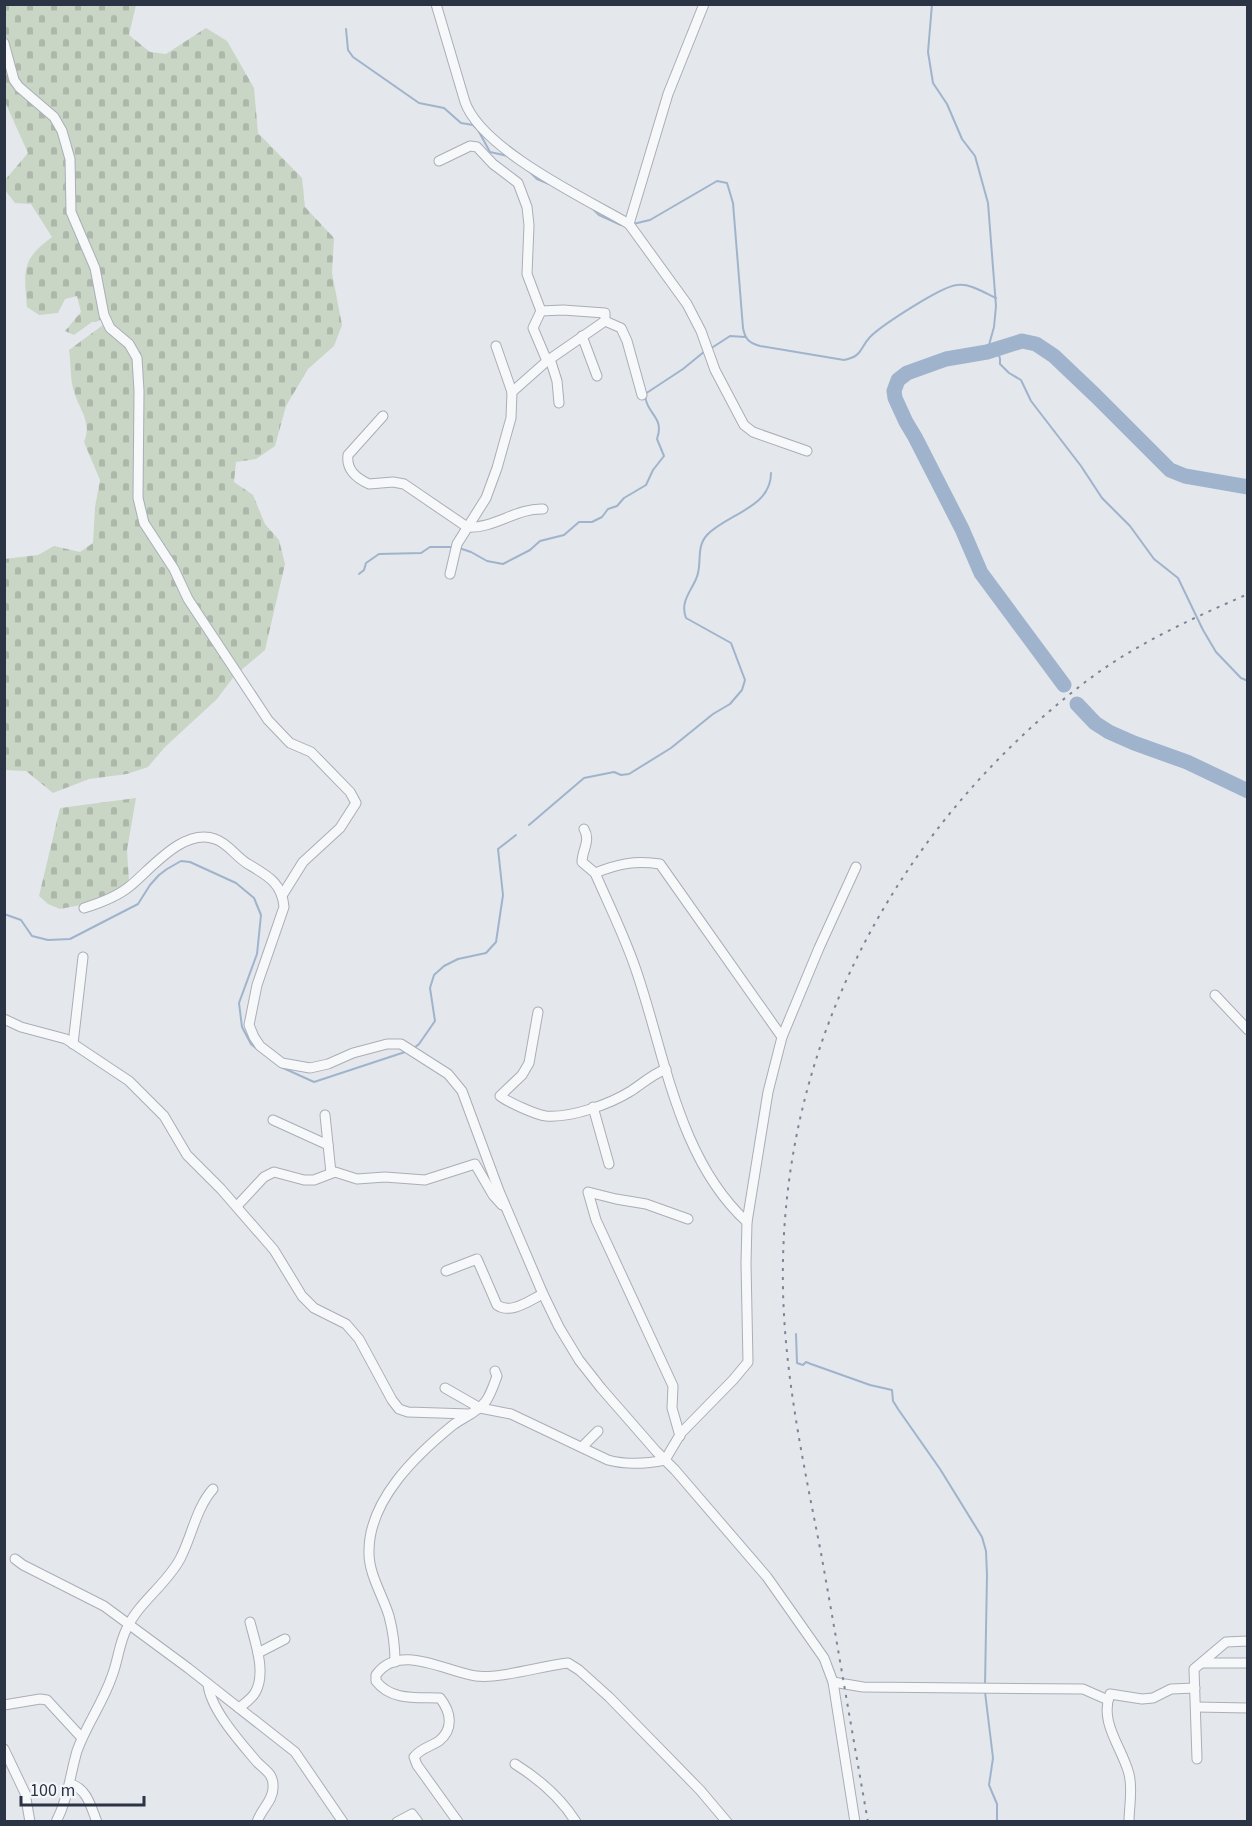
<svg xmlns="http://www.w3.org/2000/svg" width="1252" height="1826" viewBox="0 0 1252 1826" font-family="'Source Sans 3',sans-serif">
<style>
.cemetery{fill:url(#cemetery-stones)}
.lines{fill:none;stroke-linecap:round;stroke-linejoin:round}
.stream{stroke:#9fb4cc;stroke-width:2}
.river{stroke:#9fb4cc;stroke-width:15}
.minor-casing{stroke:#a9aeb7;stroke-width:11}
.minor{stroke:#f7f8fa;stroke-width:9}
.rail{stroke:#7d8696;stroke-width:2;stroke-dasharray:3 6;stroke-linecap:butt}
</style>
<defs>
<pattern id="cemetery-stones" width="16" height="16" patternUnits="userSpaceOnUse" patternTransform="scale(1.5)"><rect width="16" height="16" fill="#c9d6c5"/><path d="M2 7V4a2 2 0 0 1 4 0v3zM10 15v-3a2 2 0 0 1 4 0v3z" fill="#adb8ab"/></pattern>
</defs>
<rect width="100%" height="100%" fill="#e4e7ec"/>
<g class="cemetery">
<path d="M5,5H136L129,35L150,52L166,54L206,28L227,41L254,88L258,133L302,178L305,207L334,238L332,273L342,325L334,346L308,369L286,406L275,446L256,459L236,462L234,482L253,495L265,524L279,540L285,564L265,650L239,672L189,595L145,520L140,500V357L137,349L104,318L96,322H92L74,335L65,331L81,312L77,296L65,299L58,313L39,315L27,307C24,270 21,260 52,237L31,204L15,203L5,190V180L28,153L5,102Z"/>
<path d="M103,325L128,346L135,358L142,525L153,546L171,567L235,675L217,699L165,747L148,767L127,774L89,779L53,793L26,771L5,770L4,559L38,555L54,546L80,552L93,543L95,507L100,480L84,442C93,421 77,407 73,388C70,376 71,362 69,350Z"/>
<polygon points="136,798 127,850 129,882 117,893 86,904 60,909 48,904 39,896 60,808"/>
</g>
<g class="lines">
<g class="stream">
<polyline points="932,4 928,52 933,83 947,104 962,139 975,156 988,203 996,306 994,327 987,352"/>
<polyline points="346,29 348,50 353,57 419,103 444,108 461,123 473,125 478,130 490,152 508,156"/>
<polyline points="527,169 537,179 549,184"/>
<polyline points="591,207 599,215 621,225"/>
<path d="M633,224L650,220L717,181L727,183L733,203L743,328C745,339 749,343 760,346L844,360C863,356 859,349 870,337C882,325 942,286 957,285C970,283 985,293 996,298"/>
<polyline points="997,348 1000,359 1000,364 1009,373 1021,380 1031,401 1081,466 1102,498 1130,526 1154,559 1178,578 1203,630 1216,652 1241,678 1248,681"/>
<polyline points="710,349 730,336 745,337"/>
<path d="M459,548L471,552L487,561L503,564L530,550L540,541L564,535L579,522H592L602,517L608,509L617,506L624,498L646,485L653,470L664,456L657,439C665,416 646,415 645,394L683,369L705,351"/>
<polyline points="359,574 364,570 366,563 379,554 421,553 430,547 452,547"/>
<path d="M529,825L584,778L614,772L621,775L629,774L671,748L713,714L730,704L742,690L745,680L731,643L686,618C680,602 690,593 696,579C703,565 695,548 707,535C727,514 771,508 771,473"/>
<polyline points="4,914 21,920 32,936 48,940 70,939 138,904 150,885 159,875 167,869 181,861 190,862 236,883 254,898 261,915 257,954 239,1003 242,1027 251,1044 257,1049"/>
<polyline points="413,1049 419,1044 435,1021 430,988 434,975 444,966 458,959 486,953 496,942 503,895 498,849 516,835"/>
<polyline points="281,1067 314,1082 405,1052"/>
<polyline points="796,1334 797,1363 803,1365 806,1362 811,1364 870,1385 892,1390 893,1401 898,1409 940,1469 982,1537 986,1551 987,1575 985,1685"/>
<polyline points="985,1692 993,1758 989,1785 997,1804 997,1822"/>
</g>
<g class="river">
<polyline points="1064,685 981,573 962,529 915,437 906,422 895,398 894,391 898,380 907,373 946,359 987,352 1022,341 1036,344 1054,356 1096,396 1170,470 1185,476 1248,487"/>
<polyline points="1077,704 1095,723 1109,732 1134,743 1187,762 1248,791"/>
</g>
<g class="minor-casing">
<g id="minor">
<path d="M436,4L465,102C482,150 586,199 629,224"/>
<polyline points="704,4 668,94 629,224 687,304 701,331 715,370 744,425 753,432 807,451"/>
<polyline points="4,43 14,80 19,87 54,117 62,131 70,159 71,212 95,268 104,315 110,328 129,344 137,358 139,391 138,498 144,523 174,569 188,599 268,720 290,743 311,752 350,792 356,803 340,828 303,862 283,894"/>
<polyline points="439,161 470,146 477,147 493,164 518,183 527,207 529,225 527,274 541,311 533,328 547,361"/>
<polyline points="605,321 621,328 627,341 642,395"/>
<polyline points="582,336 597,376"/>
<polyline points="496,346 512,392"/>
<polyline points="550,359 557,381 559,403"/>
<path d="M383,416L348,455C346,470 356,478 369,484L393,482L404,484L467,527C494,529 516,508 543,509"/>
<polyline points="450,574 457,544 486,498 497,468 511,418 512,392 547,361 605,321 605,313 563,310 541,311"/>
<path d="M584,829C591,841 582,850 582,862L595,873C609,905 625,937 636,970C665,1054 678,1159 747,1222"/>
<path d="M595,873C618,864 635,860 660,864L782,1037"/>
<path d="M84,908C100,903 117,897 130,886C151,869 184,827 215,839C228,843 236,857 248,864C268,876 282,883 284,907L257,985L249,1025L254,1037L260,1046L282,1063L310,1068L328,1064L353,1053L387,1044H401L448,1074L462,1091L499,1191L543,1294L559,1327L579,1360L601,1388L656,1451L675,1470L767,1577L824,1658L833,1682L855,1822"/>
<polyline points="1215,995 1248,1030"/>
<path d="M538,1012L529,1063L522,1075L500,1096C508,1102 536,1115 546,1116C572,1118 610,1104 631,1091C643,1083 653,1074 666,1069"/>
<polyline points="4,1019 21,1027 66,1039 129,1081 164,1116 187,1155 221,1189 274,1250 302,1296 314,1308 346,1324 359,1339 392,1400 399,1409 408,1412 469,1414"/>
<polyline points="73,1044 83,957"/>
<polyline points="593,1107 609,1164"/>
<polyline points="325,1115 331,1173"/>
<polyline points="273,1120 328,1145"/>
<polyline points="237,1206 264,1177 274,1172 304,1180 314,1180 335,1172 357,1179 385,1177 425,1180 475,1164 493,1195 502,1205"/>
<path d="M446,1271L477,1259L497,1305C511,1315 530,1300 543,1294"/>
<path d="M445,1388L480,1408L511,1414L608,1460C627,1465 646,1464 665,1460L681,1433L733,1380L748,1362L746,1263L747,1222L768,1092L782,1037L819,948L856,867"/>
<polyline points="680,1436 672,1408 673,1386 596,1220 588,1192 616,1199 646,1204 688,1219"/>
<polyline points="582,1447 598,1431"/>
<polyline points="15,1559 23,1565 104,1606 188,1668 295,1752 343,1822"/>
<polyline points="258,1653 285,1639"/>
<path d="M395,1662C395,1646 393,1631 389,1616C383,1596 368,1573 369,1551C369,1500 416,1455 453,1425C464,1417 478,1412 486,1401C491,1394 494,1384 497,1376L495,1371"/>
<polyline points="1203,1663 1248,1663"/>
<polyline points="833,1682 863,1687 1083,1689 1108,1700"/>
<path d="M208,1684C210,1709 241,1743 257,1762C266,1771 274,1774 273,1788C273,1801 261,1809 257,1822"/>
<polyline points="4,1705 40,1699 47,1700 82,1738"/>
<polyline points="1196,1707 1248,1708"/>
<path d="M239,1708C245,1703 253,1698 256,1691C266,1671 255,1642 250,1622"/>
<polyline points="4,1749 25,1793 30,1822"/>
<polyline points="1197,1759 1194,1669 1226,1642 1248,1641"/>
<path d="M515,1764C539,1779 561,1798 576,1822"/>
<path d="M70,1784C87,1788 91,1807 97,1822"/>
<path d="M56,1822C68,1799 70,1775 77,1751C86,1725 103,1703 112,1676C118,1661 119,1643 127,1628C139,1602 166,1585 180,1559C192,1536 196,1508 213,1489"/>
<polyline points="397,1822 412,1814 418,1822"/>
<path d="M458,1822L417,1765L414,1757C421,1748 430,1747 439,1741C454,1729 451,1712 440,1698C417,1697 391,1701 376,1681V1675C399,1642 446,1672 476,1676C500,1679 541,1666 568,1663L579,1670L609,1697L700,1790L727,1822"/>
<path d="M1129,1822C1129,1806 1133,1790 1129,1774C1122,1747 1099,1723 1110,1694L1142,1699L1153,1698L1171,1689L1195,1688"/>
</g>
</g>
<use href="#minor" class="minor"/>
<path class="rail" d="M868,1822C852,1732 837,1642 821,1553C804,1466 785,1379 783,1290C778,1048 894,830 1084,683C1133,645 1191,619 1248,594"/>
</g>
<rect width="1252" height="1826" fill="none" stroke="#2b3445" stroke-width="12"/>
<path d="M21 1796v9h123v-9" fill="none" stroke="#2b3445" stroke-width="3"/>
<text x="30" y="1796" font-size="18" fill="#2b3445" stroke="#f4f6f9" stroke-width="4.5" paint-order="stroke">100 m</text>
</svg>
